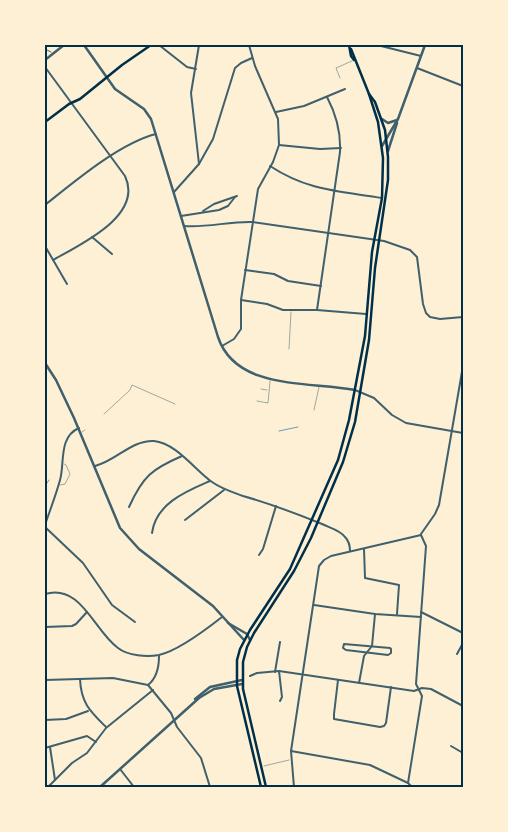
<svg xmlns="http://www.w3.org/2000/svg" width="508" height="832" viewBox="0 0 508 832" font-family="Arial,sans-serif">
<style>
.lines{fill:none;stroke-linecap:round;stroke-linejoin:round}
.stream{stroke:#669bbc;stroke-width:1}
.service{stroke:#3f606c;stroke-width:0.5}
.pedestrian{stroke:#3f606c;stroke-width:1}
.minor{stroke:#3f606c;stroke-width:2}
.tertiary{stroke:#3f606c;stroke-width:2.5}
.secondary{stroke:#003049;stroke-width:2.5}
.neatline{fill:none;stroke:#003049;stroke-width:2}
</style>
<rect width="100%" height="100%" fill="#fdf0d5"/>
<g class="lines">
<g class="stream">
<polyline points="279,431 298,427"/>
<polyline points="45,486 49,480"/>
</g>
<g class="service">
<polyline points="340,78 336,68 352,61"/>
<polyline points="289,349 291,312"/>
<polyline points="261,389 267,390"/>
<polyline points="257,401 268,403 270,381"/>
<polyline points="314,410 319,387"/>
<polyline points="104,414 130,390 132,385 175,404"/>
<polyline points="82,432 85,430"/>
<polyline points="60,485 65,484 70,474 66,465 64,464"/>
<polyline points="264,766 289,760"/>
</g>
<polyline class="pedestrian" points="45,49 51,52"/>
<g class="minor">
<polyline points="159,45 187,67 196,69"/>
<polyline points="377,45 421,56"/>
<path d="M45,67L125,176C144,216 79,245 53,260"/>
<polyline points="417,68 463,86"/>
<polyline points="276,112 304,106 345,89"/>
<polyline points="279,145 320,149 341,148"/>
<polyline points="199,164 191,93 199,45"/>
<path d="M270,166C308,191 339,191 382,198"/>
<polyline points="174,192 199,164 213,139 235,68 241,63 252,58"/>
<path d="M45,205C75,181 120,143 156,134"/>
<polyline points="203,211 214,204 237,196"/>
<polyline points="181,216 219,210 228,206 235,197"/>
<path d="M184,226C207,228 230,221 253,222L384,241L410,250L417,257L423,304L426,313L430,317L440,319L463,317"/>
<polyline points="92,237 112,254"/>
<polyline points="45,246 67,284"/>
<polyline points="245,270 274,274 288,281 321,286"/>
<polyline points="241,300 267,304 283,310 317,310 366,314"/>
<path d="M317,310L340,152C341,132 336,114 327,97"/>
<polyline points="222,346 234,339 241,329 241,300 258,189 273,162 279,145 278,119 255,66 249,45"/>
<polyline points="355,390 374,398 392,415 406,423 463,433"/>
<path d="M95,466C116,461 131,440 154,441C176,443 195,470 212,482C222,489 232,492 243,496C271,504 295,513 322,524C330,528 340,530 345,537C349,541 350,546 350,551"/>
<path d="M129,507C143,476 152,469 182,456"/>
<polyline points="185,520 224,490"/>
<path d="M45,525C50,510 56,495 60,480C65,464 58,437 79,428"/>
<polyline points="45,527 83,563 112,605 135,622"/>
<path d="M152,533C156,503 187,491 210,481"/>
<polyline points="421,534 435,514 439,505 463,366"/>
<polyline points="364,549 365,578 399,585 397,614"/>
<polyline points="259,555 263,549 276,506"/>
<path d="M45,594C81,583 94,631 118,648C128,656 147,657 159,655C177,651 208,628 222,617"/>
<polyline points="314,605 375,614 421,617"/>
<polyline points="421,612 463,633"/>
<polyline points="45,627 72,626 76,624 87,612"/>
<polygon points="344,644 390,648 391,649 391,653 388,655 346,650 343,648"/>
<polyline points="457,654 463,643"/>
<polyline points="279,671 282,697 280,701"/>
<polyline points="275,672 280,642"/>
<polyline points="250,676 257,673 279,671 414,691 422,688 431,689 463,706"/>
<path d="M80,679C81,703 90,711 106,727"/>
<polyline points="45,680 113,678 148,685 171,713 177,727 201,758 210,787"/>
<polyline points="338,680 334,714 334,719 380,727 384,726 386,723 391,687"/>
<polyline points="359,683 364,656 372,646 375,614"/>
<path d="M148,685C157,678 159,667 159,656"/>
<polyline points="45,720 66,719 88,711"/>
<polyline points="451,746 463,753"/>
<polyline points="50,747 55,780"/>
<polyline points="45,748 87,736 96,742"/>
<polyline points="291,751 370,765 408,783 412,787"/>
<polyline points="120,769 134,787"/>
<polyline points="408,783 422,696 416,684 426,546 421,535"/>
<polyline points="48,787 72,763 87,753 106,728 153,690"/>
<polyline points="294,787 291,751 319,566 324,560 331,556 421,535"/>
</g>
<g class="tertiary">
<path d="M84,45L115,89L144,109L151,119L218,337C236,391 310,381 355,390"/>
<polyline points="45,60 64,45"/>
<polyline points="382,119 388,123 397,120"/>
<polyline points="382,146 398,119 425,45"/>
<polyline points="388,151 397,123"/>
<polyline points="45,363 56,380 74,418 120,528 139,549 213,606 244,640"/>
<polyline points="228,623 247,634 250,640"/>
<polyline points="195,699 210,687 242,680"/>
<polyline points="100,787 199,698 214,689 242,684"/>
</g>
<g class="secondary">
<polyline points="349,45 351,56 354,60"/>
<polyline points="45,122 69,104 80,99 122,65 151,45"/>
<polyline points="261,787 237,686 237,660 240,649 250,630 290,569 338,460 349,420 365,336 372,252 382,198 383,158 378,122 369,94 351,49"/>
<polyline points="266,787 243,689 243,662 247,647 254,633 294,571 311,538 343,462 355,422 369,340 375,268 388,180 388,157 385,130 375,102 369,94"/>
</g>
</g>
<rect width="508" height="832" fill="none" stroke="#fdf0d5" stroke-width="92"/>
<rect x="46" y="46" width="416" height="740" class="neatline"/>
</svg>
